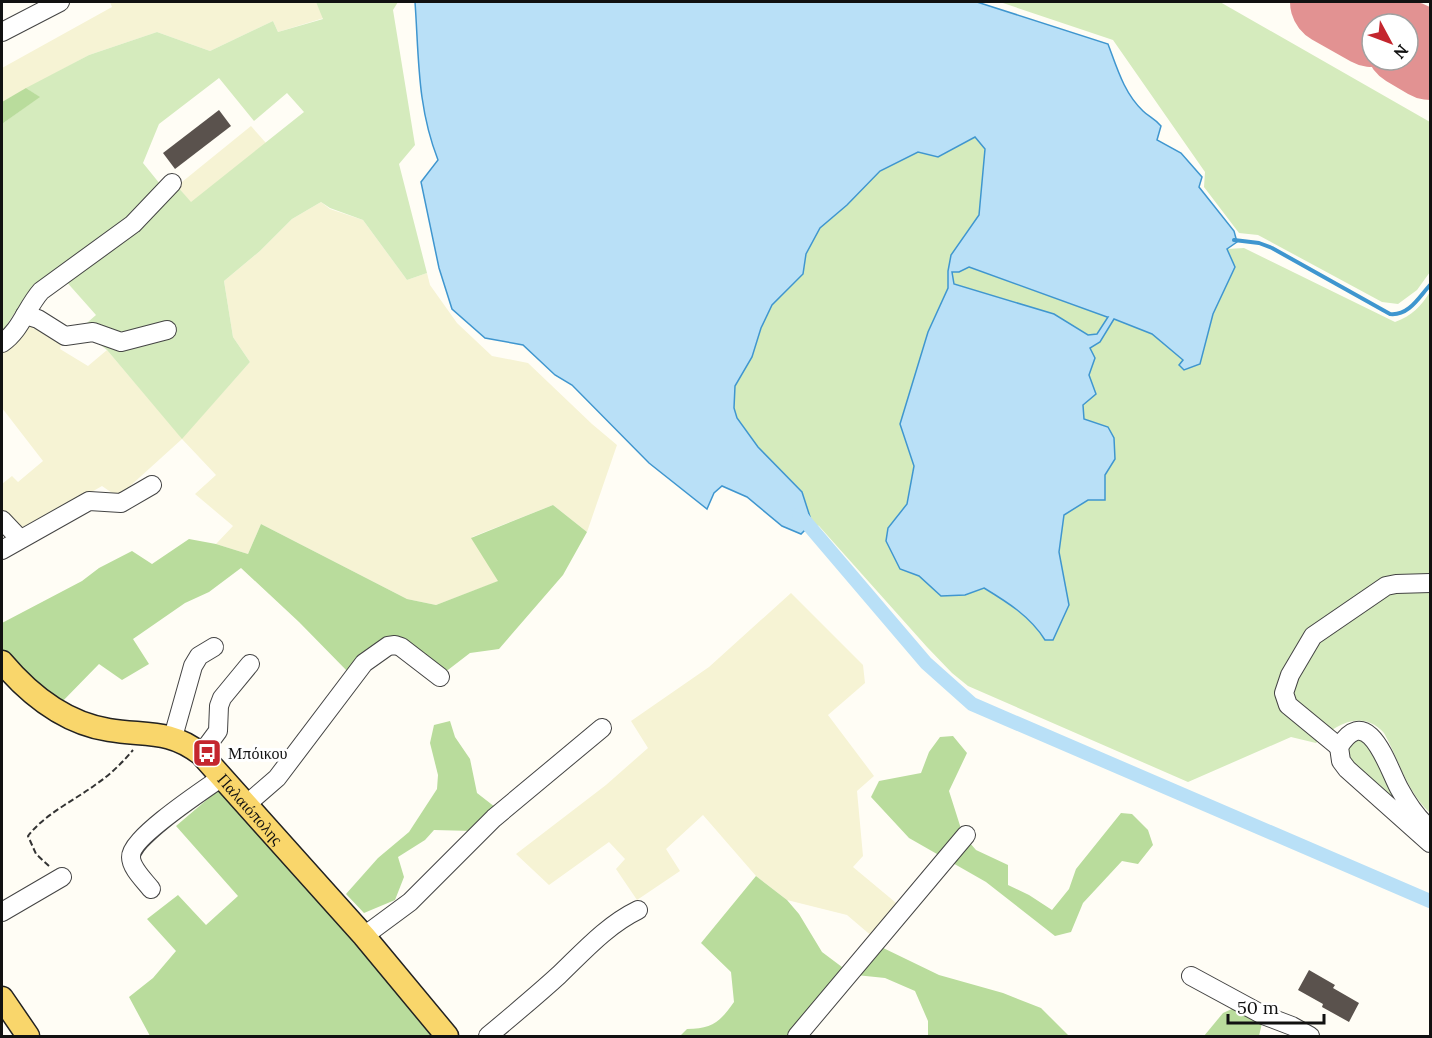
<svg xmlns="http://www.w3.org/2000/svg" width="1432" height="1038" viewBox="0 0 1432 1038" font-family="Lora,serif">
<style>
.farmland{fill:#f6f3d4}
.green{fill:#d5ebbd}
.forest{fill:#b9dc9c}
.water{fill:#b9e0f7;stroke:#3f96cf;stroke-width:1.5;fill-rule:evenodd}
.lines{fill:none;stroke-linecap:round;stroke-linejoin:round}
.stream{stroke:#3f96cf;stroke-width:4}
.canal{stroke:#b9e0f7;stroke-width:14}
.runway{stroke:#e29292;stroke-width:86}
.building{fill:#5a524d}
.minor-casing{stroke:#444;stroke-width:20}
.major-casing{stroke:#222;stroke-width:25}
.path{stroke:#333;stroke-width:2;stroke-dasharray:6 3;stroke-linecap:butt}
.minor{stroke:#fff;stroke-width:18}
.major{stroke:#f9d66b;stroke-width:22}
.labels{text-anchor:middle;stroke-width:6;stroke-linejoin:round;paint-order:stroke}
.poi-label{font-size:16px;fill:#111;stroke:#fff;text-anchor:start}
.street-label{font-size:16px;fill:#111;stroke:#fff}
</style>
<rect width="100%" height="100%" fill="#fffdf5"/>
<g class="farmland">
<polygon points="110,2 316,2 324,18 278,32 273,21 210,51 157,32 89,55 2,102 2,68 112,7"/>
<polygon points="251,126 266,143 191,203 177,186"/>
<polygon points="321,202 330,209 363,220 407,280 427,273 430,285 457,323 492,356 528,363 592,424 617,445 587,532 553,505 472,537 499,581 436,605 407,599 261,524 248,554 216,544 233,526 195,494 216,475 182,439 118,497 102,486 27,529 22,530 14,525 2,510 2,484 12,476 18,482 43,461 2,408 2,347 27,320 63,340 60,349 88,366 107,350 182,438 250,362 233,337 224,281 260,251 292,219"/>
<polygon points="791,593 863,665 865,683 828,715 874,776 857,791 863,856 853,867 901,907 874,938 847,915 787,900 756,876 703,815 666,849 680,871 637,900 616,869 625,859 609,842 549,885 516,854 606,785 648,748 631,721 709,667"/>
</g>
<g class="green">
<polygon points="316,2 398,2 393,10 415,145 399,164 427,273 407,280 363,220 330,208 321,202 292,219 260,251 224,281 233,337 250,362 182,439 107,350 80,329 96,315 64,279 177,186 191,202 304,112 287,93 254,121 219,78 159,124 143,163 160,184 156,196 25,297 2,332 2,124 39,97 26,88 89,55 157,32 210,51 273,21 278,32 323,19"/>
<polygon points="1000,2 1220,2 1430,122 1430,272 1417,290 1398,304 1382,302 1258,235 1239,233 1204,187 1205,172 1113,40"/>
<path d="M974,136L985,149L979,215L963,237L948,271V288L928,332L900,424L914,465L907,504L888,528L900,569L919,576L941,596L965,595L983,588C1007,602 1029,616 1045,640L1069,605L1059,552L1064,515L1088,500H1105V475L1115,459L1097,425L1084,419L1083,405L1096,393L1089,375L1094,358L1089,348L1100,342L1114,319L1152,334L1183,360L1200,364L1213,314L1235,267L1227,249L1244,248L1395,322C1412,316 1421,306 1430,292V813C1407,792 1399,760 1384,733C1362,709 1336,724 1316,743L1291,737L1188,782L968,686L952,673L927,647L819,526L812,523L802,491L758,447L737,418L734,408L735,386L752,357L761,328L772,305L803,274L806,254L820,228L847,205L880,171L918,152L938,157Z"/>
<polygon points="968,267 1108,317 1097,335 1088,335 1054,314 954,284 951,271 959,272"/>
<polygon points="1359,737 1368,741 1403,808 1349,766 1344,746"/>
</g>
<g class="forest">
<polygon points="26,88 40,97 2,124 2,102"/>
<polygon points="553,505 587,532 563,575 499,649 470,653 444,673 398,641 350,674 299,622 241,568 209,592 185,603 133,639 149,664 122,680 99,664 58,706 2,651 2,623 82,581 99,568 132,551 152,564 189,539 216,544 248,554 261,524 407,599 436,605 498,581 471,538"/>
<polygon points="450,721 455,737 470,759 477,793 495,807 473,831 434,830 425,840 398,857 404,877 395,900 364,913 346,894 378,858 409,832 437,789 438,775 430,743 434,725"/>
<polygon points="953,736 967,753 949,791 963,835 976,850 1008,865 1008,885 1029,895 1052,910 1069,889 1076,869 1121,813 1132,814 1148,830 1153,845 1138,864 1122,861 1083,903 1071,932 1055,936 986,882 909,838 871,797 879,781 921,773 929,752 940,737"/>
<polygon points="217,791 223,791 438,1036 150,1036 129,997 153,978 176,951 147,919 178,895 206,925 238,896 176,826"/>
<path d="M756,876L787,900L799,914L822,952L846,970L877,945L939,975L1003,993L1041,1008L1069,1036H928V1021L915,991L885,978L856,975L815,1010L788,1036H680L687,1029C712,1029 720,1022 734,1002L731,972L701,943Z"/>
<polygon points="1234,1008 1262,1023 1259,1036 1204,1036 1223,1013"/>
</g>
<path class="water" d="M415,2H977L1108,44C1117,68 1124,93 1143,111C1149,117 1154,118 1161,126L1157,140L1181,153L1202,177L1199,187L1234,231L1237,242L1227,249L1235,267L1213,314L1200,364L1184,370L1179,365L1183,360L1152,334L1114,319L1100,342L1090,348L1095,358L1089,375L1096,394L1083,405L1084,419L1108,427L1114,438L1115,459L1105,475V500H1088L1064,515L1059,552L1069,605L1053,640H1045C1030,616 1007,602 984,588L965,595L941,596L919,576L900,569L886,541L888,528L907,504L914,466L900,424L928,332L948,288V271L951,255L979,215L985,149L975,137L938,157L918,152L880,171L847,205L820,228L806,254L803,274L772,305L761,328L752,357L735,386L734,408L737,418L758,447L802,492L812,523L801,534L782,526L747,497L722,486L714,493L707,509L649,463L572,385L555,375L523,345L485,338L452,309L439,268L421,182L438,160C417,106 419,58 415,2ZM969,267L1107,317H1108L1097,334L1088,335L1054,314L954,284L952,272H959Z"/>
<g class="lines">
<path class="stream" d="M1234,240L1259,243L1272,248L1390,314C1409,316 1419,297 1430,285"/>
<polyline class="canal" points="799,514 926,663 972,704 1430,901"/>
<g class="runway">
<polyline points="1333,2 1372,24"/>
<polyline points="1408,44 1430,57"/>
</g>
</g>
<g class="building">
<polygon points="219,110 231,126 175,169 163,153"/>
<polygon points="1309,970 1335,985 1333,988 1359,1003 1349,1022 1322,1007 1323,1004 1298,990"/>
</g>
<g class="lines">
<g class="minor-casing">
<g id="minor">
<polyline points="2,32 60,2"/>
<polyline points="25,315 38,319 65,336 93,332 121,342 167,330"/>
<path d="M2,343C21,330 26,308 41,291L133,224L172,183"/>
<polyline points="2,520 20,539"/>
<polyline points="2,550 89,501 121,503 152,485"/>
<polyline points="173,737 193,666 199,656 214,647"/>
<polyline points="1339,747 1288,705 1284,693 1290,675 1313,636 1386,586 1396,584 1430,583"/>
<polyline points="201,754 218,731 219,706 222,698 250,664"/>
<polyline points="247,804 277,778 364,663 388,646 395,645 401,647 440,677"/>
<path d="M1430,829C1417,818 1407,803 1399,788C1388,768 1368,700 1339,747L1341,761L1347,769L1430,843"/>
<path d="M151,889C144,880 131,868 131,857C130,838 205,789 222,777"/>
<polyline points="2,912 62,877"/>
<polyline points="364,936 410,902 494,818 602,728"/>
<polyline points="1191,976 1263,1015 1292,1026 1310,1036"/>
<path d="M488,1036C512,1016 536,996 559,975C583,952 607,925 638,910"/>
<polyline points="797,1036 966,835"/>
</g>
</g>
<g class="major-casing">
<g id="major">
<path id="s1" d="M2,662C29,694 65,723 109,730C145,736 169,729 201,754L364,936L447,1036"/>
<polyline points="2,998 28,1036"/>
</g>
</g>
<path class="path" d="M49,866L36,854L28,836C45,814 73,801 95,785C110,775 122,763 133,750"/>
<use href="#minor" class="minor"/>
<use href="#major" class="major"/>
</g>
<defs>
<g id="bus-square" transform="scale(1.5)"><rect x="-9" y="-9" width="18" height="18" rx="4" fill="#c4262e" stroke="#fff"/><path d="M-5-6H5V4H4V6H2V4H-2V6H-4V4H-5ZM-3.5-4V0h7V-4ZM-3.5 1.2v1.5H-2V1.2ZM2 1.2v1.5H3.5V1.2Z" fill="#fff"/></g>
</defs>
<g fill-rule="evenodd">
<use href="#bus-square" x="207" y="753"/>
</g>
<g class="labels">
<g class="poi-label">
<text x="228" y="759">Μπόικου</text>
</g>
<g class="street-label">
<text dy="6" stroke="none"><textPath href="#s1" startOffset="300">Παλαιόπολης</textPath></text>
</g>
</g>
<rect width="1432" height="1038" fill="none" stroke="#111111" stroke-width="6"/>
<g transform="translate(1390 42) rotate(131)"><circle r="28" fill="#ffffff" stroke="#a0a0a0" stroke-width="1.5"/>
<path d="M0-4.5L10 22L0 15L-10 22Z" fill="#c4262e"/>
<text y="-9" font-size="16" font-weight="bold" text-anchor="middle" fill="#111111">N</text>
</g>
<path d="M1228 1014v9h96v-9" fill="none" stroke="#111111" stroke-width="3"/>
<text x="1237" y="1014" font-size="18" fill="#111111" stroke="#ffffff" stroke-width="4.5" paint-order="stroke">50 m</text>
</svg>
